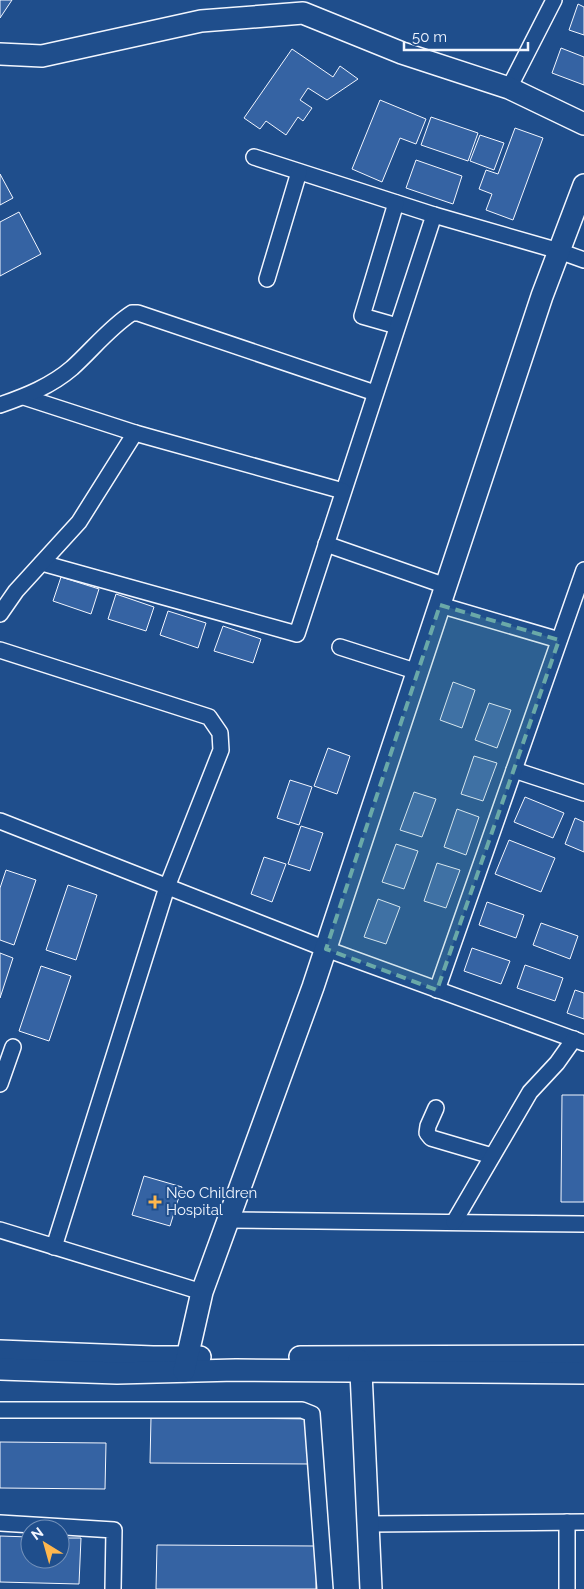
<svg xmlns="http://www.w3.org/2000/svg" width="584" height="1589" viewBox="0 0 584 1589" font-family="Raleway,sans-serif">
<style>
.building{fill:#3563a3;stroke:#f2f6ff}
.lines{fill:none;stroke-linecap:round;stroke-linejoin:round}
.street-casing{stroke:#f2f6ff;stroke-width:18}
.secondary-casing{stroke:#f2f6ff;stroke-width:24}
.street{stroke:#1f4e8c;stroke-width:15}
.secondary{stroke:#1f4e8c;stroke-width:21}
.marked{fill:#6aa9a8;fill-opacity:0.2;stroke:#6aa9a8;stroke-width:4;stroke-dasharray:10 6;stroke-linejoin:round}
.poi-dot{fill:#ffb74d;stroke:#1f4e8c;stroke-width:2}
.labels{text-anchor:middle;stroke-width:4;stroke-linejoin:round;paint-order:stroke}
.poi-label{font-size:15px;fill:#f2f6ff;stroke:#1f4e8c;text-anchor:start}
</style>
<rect width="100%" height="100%" fill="#1f4e8c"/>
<g class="building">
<polygon points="0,0 12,0 0,18"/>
<polygon points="578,4 584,7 584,35 569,30"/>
<polygon points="561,48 584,57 584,85 552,73"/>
<polygon points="292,49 333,77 340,66 358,79 327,100 308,88 300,100 312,108 303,121 298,117 286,135 266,121 260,129 244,118"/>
<polygon points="380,100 426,119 416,144 400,138 382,182 352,169"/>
<polygon points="431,117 478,133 468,161 421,145"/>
<polygon points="515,128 543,138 513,220 486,210 492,194 479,189 486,170 498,174"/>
<polygon points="480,135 504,143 494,170 470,161"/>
<polygon points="416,160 462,176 453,204 406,188"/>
<polygon points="0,174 13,198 0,205"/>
<polygon points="19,212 41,254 0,276 0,222"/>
<polygon points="61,577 99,589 91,614 53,601"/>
<polygon points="116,594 154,607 146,631 108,619"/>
<polygon points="168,611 206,623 198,648 160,635"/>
<polygon points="223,626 261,639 253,663 214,651"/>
<polygon points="453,682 475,690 462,728 440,720"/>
<polygon points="489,703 511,710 497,748 475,740"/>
<polygon points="328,748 350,756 337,794 314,786"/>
<polygon points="474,756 497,763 483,801 461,794"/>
<polygon points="290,780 312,787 299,825 277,818"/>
<polygon points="414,792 436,799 422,837 400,830"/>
<polygon points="525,797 564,813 553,838 514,822"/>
<polygon points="457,809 479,817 466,855 444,847"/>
<polygon points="575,818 584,822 584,852 565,844"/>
<polygon points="301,826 323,833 310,871 288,864"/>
<polygon points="509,840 555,858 541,892 495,874"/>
<polygon points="396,844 418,851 404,889 382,882"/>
<polygon points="264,857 286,864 272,902 251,894"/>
<polygon points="437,863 460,870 446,908 424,901"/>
<polygon points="6,870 36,880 14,945 0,940 0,888"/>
<polygon points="68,885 97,895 76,960 46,950"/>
<polygon points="378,899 400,907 386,944 364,937"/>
<polygon points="487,902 524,915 516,938 479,925"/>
<polygon points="541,923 578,936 570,959 533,945"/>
<polygon points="472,948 510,961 501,984 464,971"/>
<polygon points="0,953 13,958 0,998"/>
<polygon points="525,965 563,978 555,1001 517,988"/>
<polygon points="41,966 71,976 49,1041 19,1031"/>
<polygon points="575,990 584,993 584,1019 567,1013"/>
<polygon points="562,1095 584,1095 584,1202 561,1202"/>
<polygon points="144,1176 182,1187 170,1226 132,1215"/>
<polygon points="151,1417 311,1419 311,1464 150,1463"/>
<polygon points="0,1442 106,1443 105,1489 0,1488"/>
<polygon points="0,1536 30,1537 30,1559 60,1559 60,1538 81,1538 79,1584 0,1582"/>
<polygon points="157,1545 317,1546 316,1589 156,1589"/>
</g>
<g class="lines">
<g class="street-casing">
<g id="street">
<polyline points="509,88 554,0"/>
<polyline points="254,157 434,215 559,251 584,260"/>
<polyline points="396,203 362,316 397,326"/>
<polyline points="267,279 299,172"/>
<polyline points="24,397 135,433"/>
<path d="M0,405C26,396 51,386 72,368C92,350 110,327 132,313H138L375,393"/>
<polyline points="326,544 446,586"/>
<polyline points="42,563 297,634 434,215"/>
<polyline points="440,605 559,640"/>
<polyline points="0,614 16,591 79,522 135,433 343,491"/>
<polyline points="340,647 418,672"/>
<polyline points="0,650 209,717 220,733 221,750 167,887 54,1247"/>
<polyline points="514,770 584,793"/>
<polyline points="0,821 326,949 584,1043"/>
<polyline points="437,990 584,570"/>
<polyline points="0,1084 13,1047"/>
<polyline points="436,1108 428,1126 427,1133 431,1138 492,1156"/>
<polyline points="228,1220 584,1224"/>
<polyline points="454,1222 530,1092 557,1063 574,1039"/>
<polyline points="0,1230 202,1292"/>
<polyline points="0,1410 302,1410 312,1414 325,1589"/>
<polyline points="0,1523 114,1530 113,1589"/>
<polyline points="368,1524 584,1522"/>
<polyline points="567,1589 567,1522"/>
</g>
</g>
<g class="secondary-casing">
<g id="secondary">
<polyline points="0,54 42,56 201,21 303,13 402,53 509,88 584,124"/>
<polyline points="0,1351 153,1357 200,1357"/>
<polyline points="300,1357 584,1356"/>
<polyline points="359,1360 361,1372 371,1589"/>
<polyline points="0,1369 117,1373 236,1370 584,1373"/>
<polyline points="184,1371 202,1292 313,987 542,296 584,185"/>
</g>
</g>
<use href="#street" class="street"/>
<use href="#secondary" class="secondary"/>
</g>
<path class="marked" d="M440,605L559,640L437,990L326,949Z"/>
<path class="poi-dot" d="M152.5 1194.5h5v5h5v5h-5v5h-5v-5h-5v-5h5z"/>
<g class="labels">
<g class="poi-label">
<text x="166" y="1198">Neo Children<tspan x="166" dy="17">Hospital</tspan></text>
</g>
</g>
<g transform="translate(45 1544) rotate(323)"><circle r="24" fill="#1f4e8c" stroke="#7391ba"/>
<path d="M0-4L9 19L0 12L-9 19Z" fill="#ffb74d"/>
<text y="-8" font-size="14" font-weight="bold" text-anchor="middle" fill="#f2f6ff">N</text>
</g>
<path d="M404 42v8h124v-8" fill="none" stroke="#f2f6ff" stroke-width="2.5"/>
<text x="412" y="42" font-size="15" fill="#f2f6ff" stroke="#1f4e8c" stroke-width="4" paint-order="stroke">50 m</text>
</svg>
